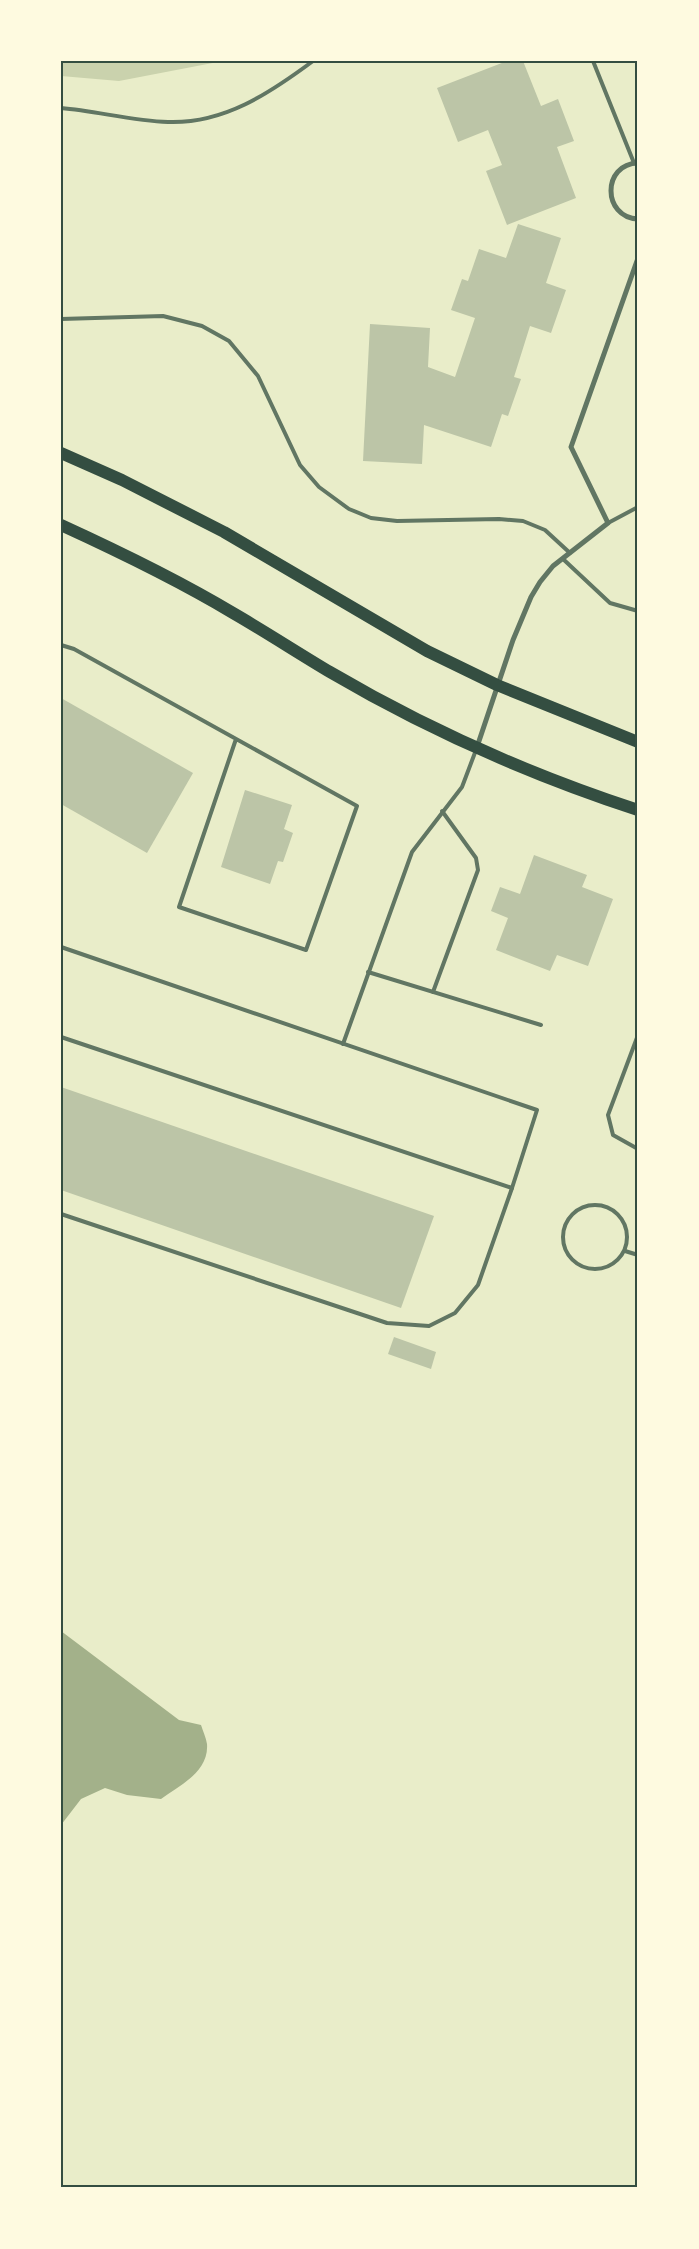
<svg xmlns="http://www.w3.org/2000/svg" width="699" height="2249" viewBox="0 0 699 2249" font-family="'Libre Baskerville',serif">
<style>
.green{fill:#cad2ad}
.water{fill:#a3b18a}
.building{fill:#bcc5a7}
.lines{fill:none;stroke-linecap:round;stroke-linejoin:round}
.service{stroke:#617663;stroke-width:4}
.minor{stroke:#617663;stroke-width:5}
.primary{stroke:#344e41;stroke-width:12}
.neatline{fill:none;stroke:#344e41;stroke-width:2}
</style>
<rect width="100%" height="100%" fill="#e9edc9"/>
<polygon class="green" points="61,61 223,61 119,81 61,76"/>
<path class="water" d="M61,1631L179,1720L201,1725C203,1731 206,1738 207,1744C209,1772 180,1785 161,1799L127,1795L105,1788L81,1799L61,1825Z"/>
<g class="building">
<polygon points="507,61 523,61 541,106 558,99 574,141 557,147 576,198 507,225 486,171 502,165 488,130 458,142 437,88"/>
<polygon points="518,224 561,238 546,283 566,290 551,333 530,326 514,377 521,379 508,416 502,414 491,447 424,425 422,464 363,461 370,324 430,328 428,367 455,377 475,318 451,310 462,279 468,281 479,249 506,258"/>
<polygon points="61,698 193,773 147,853 61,804"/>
<polygon points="245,790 292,805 284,829 293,833 283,862 278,861 270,884 221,867"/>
<polygon points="534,855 587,875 582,887 613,899 588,966 557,955 550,971 496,950 508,918 491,911 500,887 520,894"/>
<polygon points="61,1087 434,1216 401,1308 61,1190"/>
<polygon points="394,1337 436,1352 431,1369 388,1354"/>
</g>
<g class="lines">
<g class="service">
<polyline points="593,61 634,163"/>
<path d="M61,108C97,111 132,121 168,122C224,124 270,93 313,61"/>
<polyline points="61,319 163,316 202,326 229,341 258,376 300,465 319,487 349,509 371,518 397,521 499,519 523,521 545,530 570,553"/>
<polyline points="608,523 638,507"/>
<polyline points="563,559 610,603 638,611"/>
<polyline points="61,645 74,649 357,806 306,950 179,907 236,739"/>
<polyline points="61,947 537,1110 512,1188 478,1285 455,1313 429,1326 387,1323 61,1214"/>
<polyline points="368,972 541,1025"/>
<polyline points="433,992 478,870 476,858 442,811"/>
<polyline points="638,1035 608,1115 613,1135 638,1149"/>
<polyline points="61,1037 512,1188"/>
<polyline points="343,1044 412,852 462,787 476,750"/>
<circle cx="595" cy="1237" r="32"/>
<polyline points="625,1251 638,1255"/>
</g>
<g class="minor">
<path d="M638,163C602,164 602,217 638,219"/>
<polyline points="477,747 513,640 531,597 540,582 553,566 608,523 571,447 638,258"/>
</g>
<g class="primary">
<polyline points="61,453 122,480 224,532 427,651 497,685 638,742"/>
<path d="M61,525C120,552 178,580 233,613C266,632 298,653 330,672C427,729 531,775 638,810"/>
</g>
</g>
<rect width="699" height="2249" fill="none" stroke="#fefae0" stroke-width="125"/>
<rect x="62" y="62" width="574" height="2124" class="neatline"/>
</svg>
